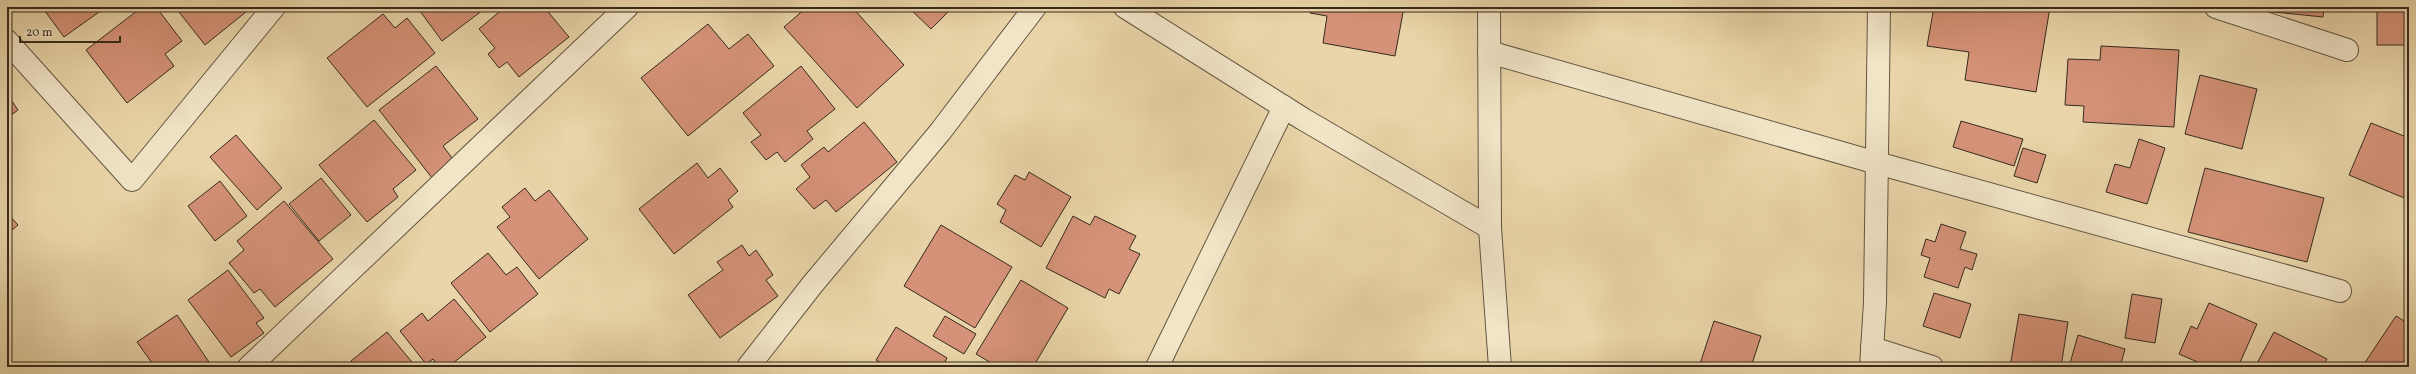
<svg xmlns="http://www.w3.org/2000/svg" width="2416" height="374" viewBox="0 0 2416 374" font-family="Vollkorn,serif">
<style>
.building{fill:#d59278;stroke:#362b1e}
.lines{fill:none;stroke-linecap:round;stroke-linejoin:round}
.minor-casing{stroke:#635641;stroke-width:24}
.minor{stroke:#f1e4c7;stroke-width:22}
</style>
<rect width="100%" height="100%" fill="#e9d5a9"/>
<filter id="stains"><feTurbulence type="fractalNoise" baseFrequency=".005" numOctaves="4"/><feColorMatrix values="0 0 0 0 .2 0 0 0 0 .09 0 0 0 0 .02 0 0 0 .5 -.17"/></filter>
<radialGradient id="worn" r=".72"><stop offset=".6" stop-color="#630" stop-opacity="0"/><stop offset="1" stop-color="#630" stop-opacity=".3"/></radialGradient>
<g class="building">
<polygon points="42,7 106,7 64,37"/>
<polygon points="142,7 156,7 182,41 165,54 174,66 127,103 86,50"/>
<polygon points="175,7 252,7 205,45"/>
<polygon points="417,7 487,7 442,41"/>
<polygon points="505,7 544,7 569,37 519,77 507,62 499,68 488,54 495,48 479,29"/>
<polygon points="807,7 852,7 904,65 857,108 784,27"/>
<polygon points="908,7 953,7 931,29"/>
<polygon points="1311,7 1404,7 1395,56 1323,43 1327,16 1310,13"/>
<polygon points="1934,7 2050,7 2036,92 1965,80 1969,52 1927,46"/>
<polygon points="2265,7 2324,7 2323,17 2264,11"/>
<rect x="2377" y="7" width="32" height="38"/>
<polygon points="383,14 395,28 407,18 435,53 367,107 327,58"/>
<polygon points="708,24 729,49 748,34 774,66 688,136 641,78"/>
<polygon points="2101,46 2179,50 2174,127 2083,122 2084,106 2065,105 2068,59 2100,60"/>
<polygon points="436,66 478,119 443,146 458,166 436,183 379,110"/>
<polygon points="801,66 835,109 807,131 813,139 785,162 777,152 766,160 751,142 761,135 743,113"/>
<polygon points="2200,75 2257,89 2242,149 2185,134"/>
<polygon points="7,94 18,110 7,118"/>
<polygon points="374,120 416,170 393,189 398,197 367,222 319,165"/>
<polygon points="1961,121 2023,139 2014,166 1953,147"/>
<polygon points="864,122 897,162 836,212 826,200 814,209 796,189 810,177 801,165 824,147 828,152"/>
<polygon points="2371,123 2404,136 2409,123 2409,200 2349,175"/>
<polygon points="236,135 282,188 257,210 210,157"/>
<polygon points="2139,139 2165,148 2147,204 2106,192 2115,164 2130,168"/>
<polygon points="2023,148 2046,155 2037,183 2014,176"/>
<polygon points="697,163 708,178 720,168 738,191 728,200 733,207 674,254 639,209"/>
<polygon points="2205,168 2324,198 2307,262 2188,232"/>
<polygon points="1029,172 1071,197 1041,247 1000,222 1006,210 997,204 1015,175 1025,180"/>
<polygon points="321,178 351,215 319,241 289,204"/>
<polygon points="220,181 247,216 215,241 188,206"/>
<polygon points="525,188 535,201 549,190 588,239 539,279 497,227 510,217 502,207"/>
<polygon points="284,201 333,259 275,307 260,289 254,293 229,263 244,250 237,241"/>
<polygon points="7,213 18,225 7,234"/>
<polygon points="1073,216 1090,225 1095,216 1136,236 1129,249 1140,254 1119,294 1109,289 1105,298 1046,268"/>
<polygon points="1941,224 1966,232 1960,249 1977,254 1972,270 1965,267 1958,288 1924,277 1930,258 1921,255 1926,239 1935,242"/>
<polygon points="941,225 1012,267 975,328 904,286"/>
<polygon points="742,245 749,256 756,250 773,275 766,280 778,296 720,338 688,295 723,270 717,262"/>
<polygon points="488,253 506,275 517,267 538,294 490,332 451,283"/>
<polygon points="228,270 264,318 256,323 264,333 231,357 188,300"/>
<polygon points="1021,280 1068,308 1033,367 998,367 976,354"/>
<polygon points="1934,293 1971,304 1960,338 1923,326"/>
<polygon points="2132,294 2162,299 2155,343 2125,338"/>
<polygon points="454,299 486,337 448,367 439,367 433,359 426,364 400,331 422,313 428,321"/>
<polygon points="2209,303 2257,324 2238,367 2209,367 2179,354 2191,326 2197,329"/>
<polygon points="2019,314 2068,322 2061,367 2010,367"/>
<polygon points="177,315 211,365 209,367 155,367 137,342"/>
<polygon points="945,316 976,334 964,354 933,336"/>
<polygon points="2396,316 2409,324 2409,367 2362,367"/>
<polygon points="1714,321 1761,336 1751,367 1699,367"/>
<polygon points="896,327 947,358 942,367 888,367 876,360"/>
<polygon points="387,332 416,367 355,367 351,361"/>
<polygon points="2274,332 2327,359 2323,367 2255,367"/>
<polygon points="2078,335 2125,349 2120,367 2069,367"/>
</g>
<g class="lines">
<g class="minor-casing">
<g id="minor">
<polyline points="1125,7 1303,119 1490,228"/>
<polyline points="1489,7 1490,228 1500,367"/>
<polyline points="2216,7 2347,50"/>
<polyline points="7,41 132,180 274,7"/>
<polyline points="1489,52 1877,163 2340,291"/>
<polyline points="1872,348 1932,367"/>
<polyline points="249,367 627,7"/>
<polyline points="748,367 812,285 940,132 1035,7"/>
<polyline points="1157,367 1284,107"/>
<polyline points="1871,367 1875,302 1879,7"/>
</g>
</g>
<use href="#minor" class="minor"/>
</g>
<rect width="2416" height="374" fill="none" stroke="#e9d5a9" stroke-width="24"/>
<rect x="8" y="8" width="2400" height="358" fill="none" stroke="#362b1e" stroke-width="2"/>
<rect x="12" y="12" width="2392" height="350" fill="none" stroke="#362b1e"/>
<path d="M20 36v6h100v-6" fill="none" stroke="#362b1e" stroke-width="2"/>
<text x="26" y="36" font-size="12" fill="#362b1e" stroke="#f1e4c7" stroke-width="3" paint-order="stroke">20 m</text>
<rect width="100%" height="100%" filter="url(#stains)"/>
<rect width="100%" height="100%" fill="url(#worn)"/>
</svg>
